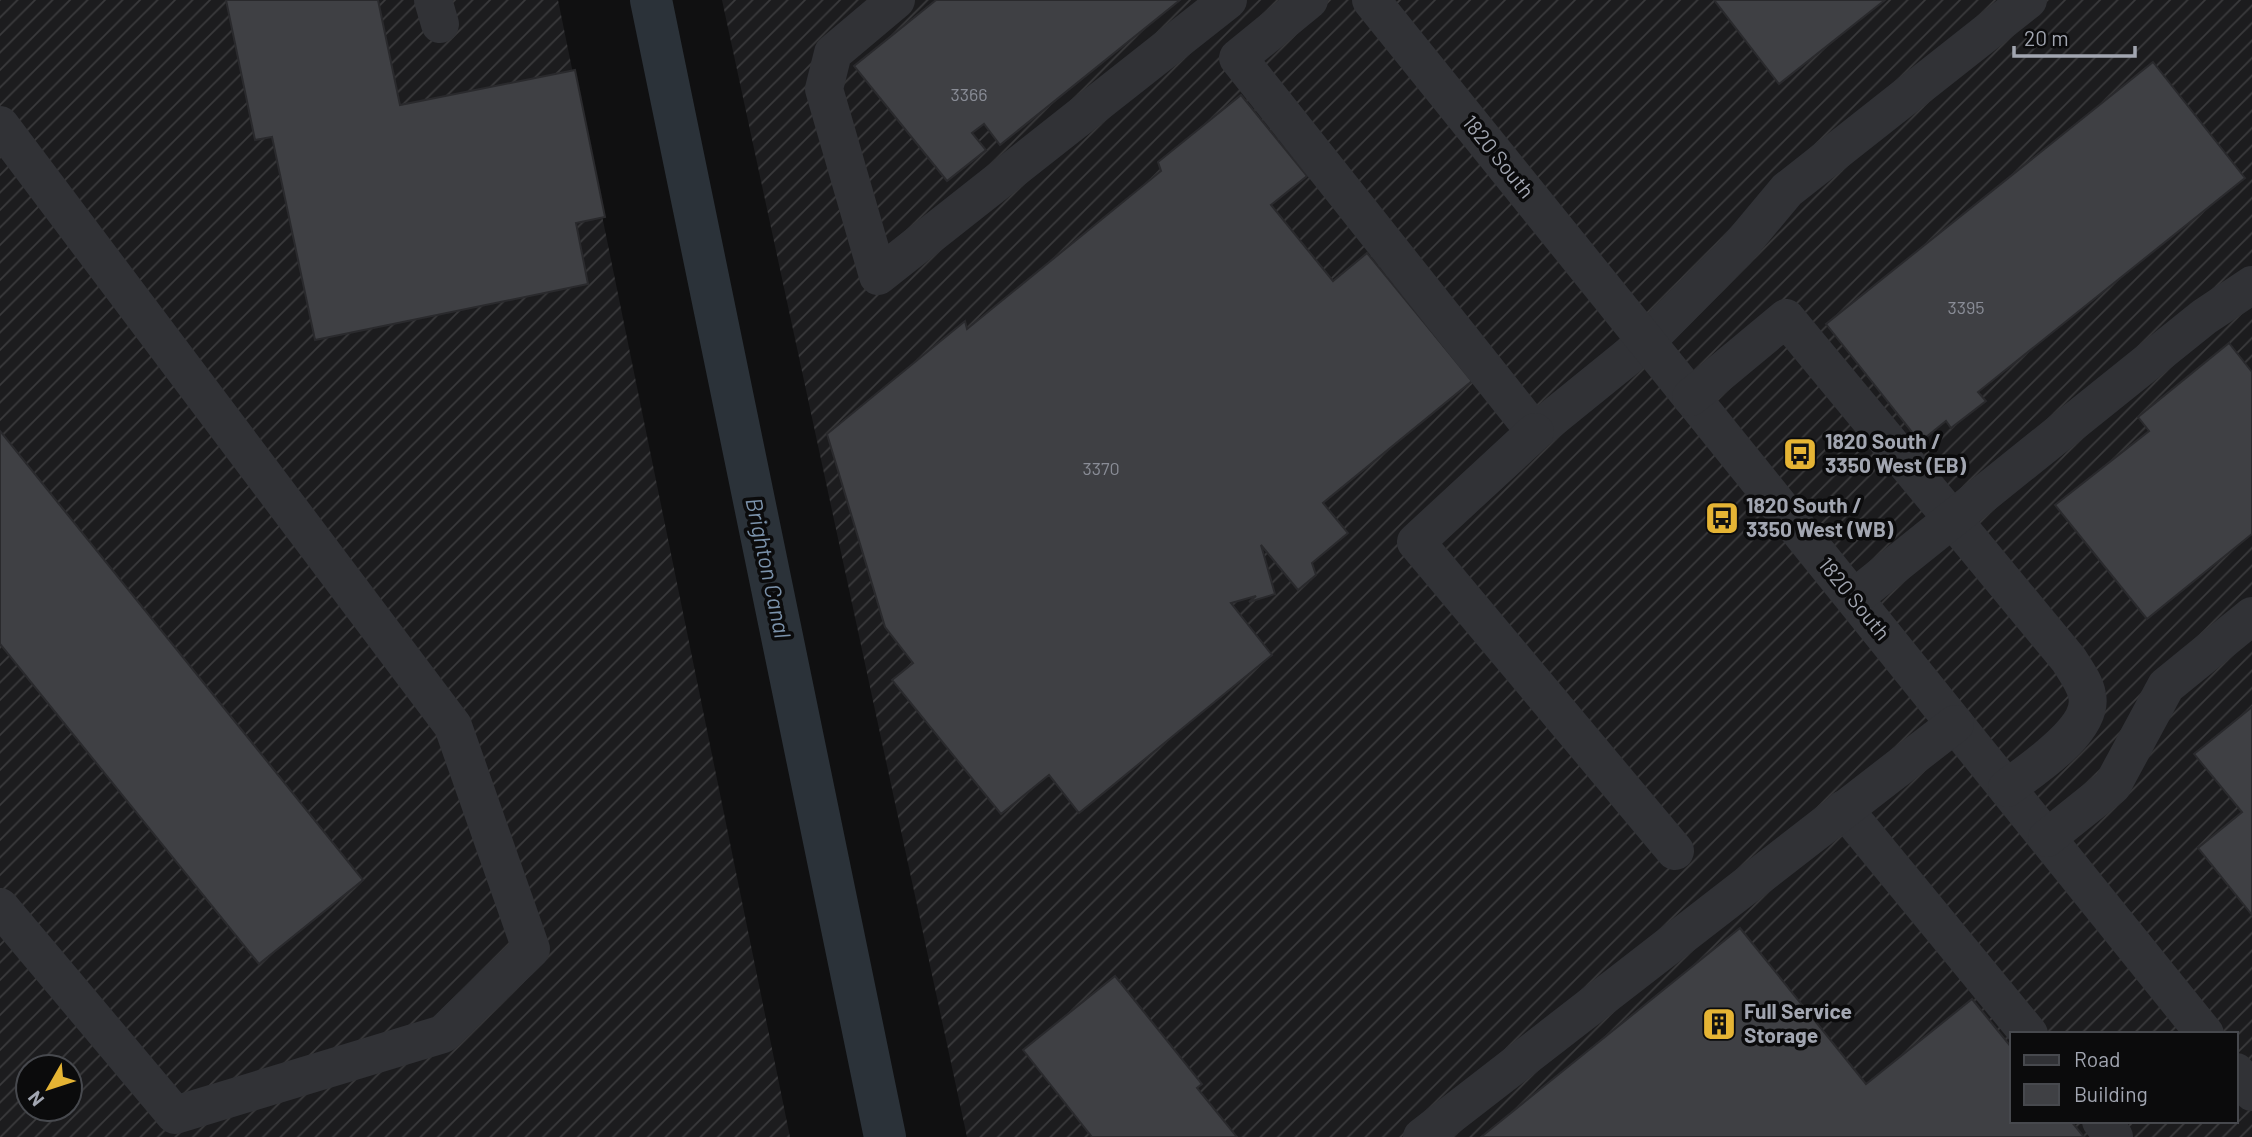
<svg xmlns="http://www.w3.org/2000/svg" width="2252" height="1137" viewBox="0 0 2252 1137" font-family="Barlow,sans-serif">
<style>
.industrial{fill:url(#industrial-furrows);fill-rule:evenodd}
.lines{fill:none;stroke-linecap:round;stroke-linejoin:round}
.canal{stroke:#2b3239;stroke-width:42}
.building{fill:#3f4044;stroke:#2a2a2d;stroke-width:2}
.minor{stroke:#313236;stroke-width:38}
.labels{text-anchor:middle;stroke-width:7;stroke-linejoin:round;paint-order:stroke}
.number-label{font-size:18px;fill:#898c96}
.street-label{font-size:21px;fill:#a2a6b1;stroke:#0b0b0c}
.poi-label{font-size:21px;font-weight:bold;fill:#a2a6b1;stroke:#0b0b0c;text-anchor:start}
.water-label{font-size:23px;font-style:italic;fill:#7b92ab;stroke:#0b0b0c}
</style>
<defs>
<pattern id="industrial-furrows" width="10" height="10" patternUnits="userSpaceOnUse" patternTransform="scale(1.75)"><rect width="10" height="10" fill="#1c1c1e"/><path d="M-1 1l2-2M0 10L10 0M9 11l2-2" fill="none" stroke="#3a3a3c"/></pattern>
</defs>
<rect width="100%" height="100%" fill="#101011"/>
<g class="industrial">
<path d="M0,0H558L790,1137H0ZM28,1067H70V1109H28Z"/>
<path d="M722,0H2252V1137H967ZM2012,1034H2236V1121H2012Z"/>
</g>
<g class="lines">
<polyline class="canal" points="651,0 885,1137"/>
</g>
<g class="building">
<polygon points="226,0 378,0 400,105 575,70 605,217 576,223 588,284 315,340 272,137 255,140"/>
<polygon points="936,0 1180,0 1000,145 984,124 972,133 986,150 947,181 854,66"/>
<polygon points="1714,0 1885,0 1779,84"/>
<polygon points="2153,62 2245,178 1978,392 1986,401 1951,428 1946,421 1920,442 1826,324"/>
<polygon points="1241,95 1307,176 1271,205 1333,281 1367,253 1472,381 1323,503 1348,533 1312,563 1316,575 1298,590 1261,545 1275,594 1249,602 1256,596 1231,603 1272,655 1079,813 1049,775 1001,814 892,680 913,663 885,627 827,434 965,321 967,329 1161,171 1158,162"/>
<polygon points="2229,343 2252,372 2252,534 2147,619 2055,505 2149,431 2138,417"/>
<polygon points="0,431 363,880 259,964 0,644"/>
<polygon points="2252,707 2252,915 2198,848 2242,812 2194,754"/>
<polygon points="1740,928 1866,1084 1972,999 2012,1048 2012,1121 2071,1121 2084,1137 1481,1137"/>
<polygon points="1115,976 1202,1084 1197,1088 1237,1137 1092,1137 1023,1050"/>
</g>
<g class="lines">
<g class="minor">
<polyline points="433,0 440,24"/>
<polyline points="896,0 833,53 824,89 878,276 1228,0"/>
<polyline points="1309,0 1238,58 1535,432 1646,342 1736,251 1787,190 2028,0"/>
<polyline points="1371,0 2205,1034"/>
<polyline points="0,125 453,726 531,949 443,1034 175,1115 0,907"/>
<path d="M1691,397L1786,318L2069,660C2075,670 2085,683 2087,695C2095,729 2031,770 2007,788"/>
<polyline points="1535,432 1416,542 1675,851"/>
<polyline points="1854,598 2204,317 2252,285"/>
<polyline points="1844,809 2029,1034"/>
<polyline points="2047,838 2112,786 2166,686 2252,616"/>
<polyline points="2236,1072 2252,1092"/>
<polyline points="2101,1121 2114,1137"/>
<polyline points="1422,1137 1955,724"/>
</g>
</g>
<defs>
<g id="bus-square" transform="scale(1.75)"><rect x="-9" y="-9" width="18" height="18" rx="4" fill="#e5b434" stroke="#0b0b0c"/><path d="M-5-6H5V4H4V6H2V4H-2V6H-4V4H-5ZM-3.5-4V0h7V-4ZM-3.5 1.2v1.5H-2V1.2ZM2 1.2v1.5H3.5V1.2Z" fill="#111"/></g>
<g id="building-square" transform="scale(1.75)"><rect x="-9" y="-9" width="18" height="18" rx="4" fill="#e5b434" stroke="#0b0b0c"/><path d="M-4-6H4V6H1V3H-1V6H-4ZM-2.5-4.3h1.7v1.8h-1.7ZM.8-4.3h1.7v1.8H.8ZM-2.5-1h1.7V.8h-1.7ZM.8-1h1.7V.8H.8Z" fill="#111"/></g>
</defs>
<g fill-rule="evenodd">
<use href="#bus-square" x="1800" y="454"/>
<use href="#bus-square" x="1722" y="518"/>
<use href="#building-square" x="1719" y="1024"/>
</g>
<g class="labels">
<g class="number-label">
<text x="969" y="101">3366</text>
<text x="1966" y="314">3395</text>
<text x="1101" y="475">3370</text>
</g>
<g class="street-label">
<text transform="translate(1498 157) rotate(51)" y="7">1820 South</text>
<text transform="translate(1854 599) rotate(51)" y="7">1820 South</text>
</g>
<g class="poi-label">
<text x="1825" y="449">1820 South /<tspan x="1825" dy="24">3350 West (EB)</tspan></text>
<text x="1746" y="513">1820 South /<tspan x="1746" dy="24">3350 West (WB)</tspan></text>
<text x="1744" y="1019">Full Service<tspan x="1744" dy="24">Storage</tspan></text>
</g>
<g class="water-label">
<text transform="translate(768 568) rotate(78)" y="8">Brighton Canal</text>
</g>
</g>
<rect x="2010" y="1032" width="228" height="91" fill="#0b0b0c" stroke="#47494e" stroke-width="2"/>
<rect x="2024" y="1055" width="35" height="10" fill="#313236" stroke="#47494e" stroke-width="2"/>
<text x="2074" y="1067" font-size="21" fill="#a2a6b1">Road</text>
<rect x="2024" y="1084" width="35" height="21" fill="#3f4044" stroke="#47494e" stroke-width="2"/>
<text x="2074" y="1102" font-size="21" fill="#a2a6b1">Building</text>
<g transform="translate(49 1088) rotate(231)"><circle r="33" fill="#0b0b0c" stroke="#47494e" stroke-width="2"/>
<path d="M0-5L12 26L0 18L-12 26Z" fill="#e5b434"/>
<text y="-10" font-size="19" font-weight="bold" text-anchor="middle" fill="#a2a6b1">N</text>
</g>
<path d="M2014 46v10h121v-10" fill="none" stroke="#a2a6b1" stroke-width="3.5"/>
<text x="2024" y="46" font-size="21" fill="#a2a6b1" stroke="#0b0b0c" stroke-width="5" paint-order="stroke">20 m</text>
</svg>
